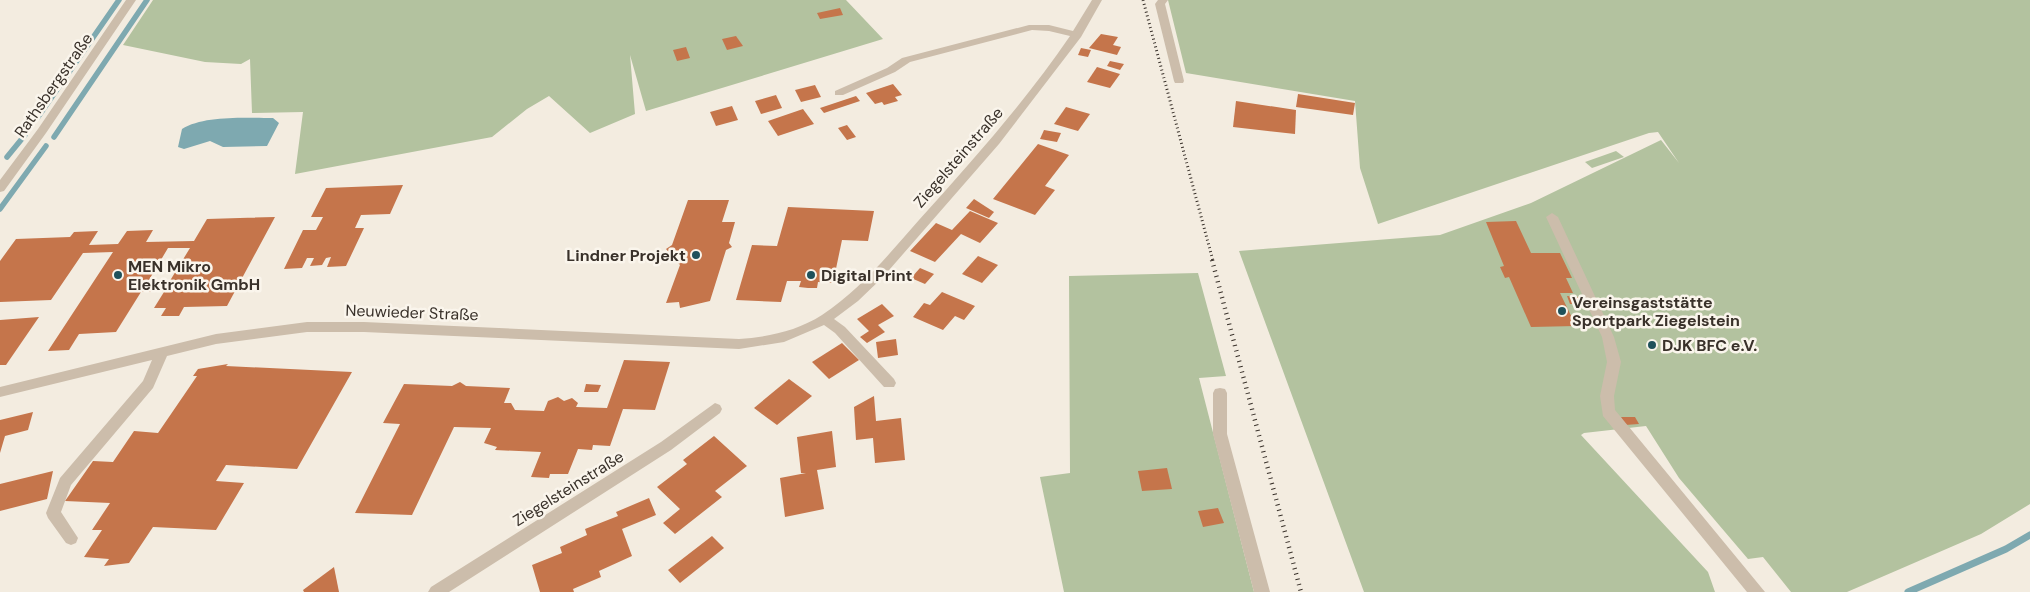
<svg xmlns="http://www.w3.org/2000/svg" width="2030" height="592" viewBox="0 0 2030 592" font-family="'DM Sans',sans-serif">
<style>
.green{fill:#b3c29f}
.water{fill:#7ea9b0}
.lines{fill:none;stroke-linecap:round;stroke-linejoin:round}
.stream-far1{stroke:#7ea9b0;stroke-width:5.5}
.stream{stroke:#7ea9b0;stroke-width:7}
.building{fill:#c5754b;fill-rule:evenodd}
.minor{fill:#ccbdab;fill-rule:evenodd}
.rail-far1{stroke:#39312a;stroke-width:3;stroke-dasharray:1 3;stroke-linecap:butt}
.rail{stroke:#39312a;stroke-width:4.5;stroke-dasharray:1 4.5;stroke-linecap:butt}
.poi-dot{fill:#1f515b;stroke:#faf5ec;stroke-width:2}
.labels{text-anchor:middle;stroke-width:5;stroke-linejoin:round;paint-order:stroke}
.street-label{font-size:16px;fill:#39312a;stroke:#faf5ec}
.poi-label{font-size:16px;font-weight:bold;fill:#39312a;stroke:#faf5ec;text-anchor:start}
</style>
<rect width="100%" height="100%" fill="#f3ece0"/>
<g class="green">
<polygon points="153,0 846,0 883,39 646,111 630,55 635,114 590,133 549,96 527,109 492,137 295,174 303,112 252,113 250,59 241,64 205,62 123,45"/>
<polygon points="1168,0 2030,0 2030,504 1981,534 1847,592 1791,592 1763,557 1748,559 1679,478 1646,426 1584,433 1581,435 1708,572 1715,592 1364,592 1239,251 1440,235 1531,203 1661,140 1679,163 1658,132 1649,133 1378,224 1360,168 1355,101 1186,73"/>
<polygon points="1616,151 1624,157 1592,168 1585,162"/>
<polygon points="1198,273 1226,376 1199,378 1254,592 1064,592 1040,477 1070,473 1069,276"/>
</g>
<path class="water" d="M273,118L279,123L267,146L223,147L210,141L184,149L178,147L182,129C204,115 247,118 273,118Z"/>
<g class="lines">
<g class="stream-far1">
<polyline points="38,117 119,0"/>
<polyline points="54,137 147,0"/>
<polyline points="7,157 25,135"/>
<polyline points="0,209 46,146"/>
</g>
<polyline class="stream" points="1908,592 2006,549 2030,535"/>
</g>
<g class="building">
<polygon points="840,8 843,15 820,19 817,13"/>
<polygon points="1101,34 1118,37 1113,45 1121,47 1117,55 1089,48"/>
<polygon points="736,36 743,46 727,50 722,39"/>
<polygon points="686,47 690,58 677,61 673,50"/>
<polygon points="1081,48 1091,50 1088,57 1078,55"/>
<polygon points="1110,61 1124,64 1120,70 1107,66"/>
<polygon points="1097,67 1120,74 1110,88 1087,82"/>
<polygon points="893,84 902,95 895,97 898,101 884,105 882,102 875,104 866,93"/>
<polygon points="815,85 821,97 801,102 795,90"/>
<polygon points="1298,94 1355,103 1353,115 1296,107"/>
<polygon points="776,95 782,108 761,114 755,101"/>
<polygon points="856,96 860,101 824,113 820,108"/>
<polygon points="1236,101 1296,110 1295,134 1233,127"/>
<polygon points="732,106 738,120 716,126 710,112"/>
<polygon points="1066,107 1090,114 1078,131 1054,124"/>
<polygon points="803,109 814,124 778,136 768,121"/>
<polygon points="847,125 856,137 847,140 838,128"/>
<polygon points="1044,130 1061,133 1057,142 1040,139"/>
<polygon points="1038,144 1069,155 1045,186 1055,190 1035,215 993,199"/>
<polygon points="403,185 390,214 361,215 355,228 364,228 346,266 327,267 331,257 326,258 322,265 310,266 314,258 307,258 302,268 284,269 303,230 316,230 323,217 311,217 326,188"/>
<polygon points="974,199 994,212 989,218 966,208"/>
<polygon points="688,200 729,200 722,222 735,222 729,243 732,247 726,250 710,301 680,308 679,302 666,303 680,265 666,249 672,245"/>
<polygon points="788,207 874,211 868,241 842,240 833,283 818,282 817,288 808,288 799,287 801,281 787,281 781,302 736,300 752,245 777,246"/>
<polygon points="970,211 998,223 980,243 961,234 935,262 910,251 936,223 952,230"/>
<path d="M275,217L227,306L184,307L179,316H161L166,308H154L164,292H141L116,332L79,334L69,350L48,351L113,252L83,253L51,300L0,302V261L16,239L70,237L74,232L98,231L89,245L118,244L127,231L153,230L146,242L194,241L207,219ZM168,248H190L168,284L146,285Z"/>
<polygon points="1516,221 1531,253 1560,253 1572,278 1566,278 1573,293 1560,293 1576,326 1531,327 1509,277 1505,278 1500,267 1504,266 1486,222"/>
<polygon points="978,256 998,265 982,283 962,274"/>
<polygon points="920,268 934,274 925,284 911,278"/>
<polygon points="942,292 975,306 964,320 955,316 943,330 913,317 924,303 930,305"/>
<polygon points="1567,296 1579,297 1581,304 1570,304"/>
<polygon points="882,304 894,316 878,325 885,332 867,343 860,337 869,331 857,319"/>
<polygon points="39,317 6,365 0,365 0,320"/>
<polygon points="896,339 898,355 878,358 876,342"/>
<polygon points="842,343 859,360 829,379 812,362"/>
<polygon points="624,360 670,362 655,410 623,409 610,446 593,445 592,450 578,449 568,474 550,474 549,478 531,477 541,452 495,450 497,447 484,443 491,428 454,427 412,515 355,513 400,424 383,423 404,384 452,386 460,382 466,386 510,388 504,403 511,403 515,410 544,411 548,401 558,397 564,401 572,398 578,403 576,407 607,408"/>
<polygon points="228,364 226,366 352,372 297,469 226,465 216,481 244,483 216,530 153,527 129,563 104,566 109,559 84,557 102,530 92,530 110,503 65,501 93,461 113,462 134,431 158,433 197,376 193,376 198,369"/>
<polygon points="789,379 812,396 777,425 754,408"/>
<polygon points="586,384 601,385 598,392 584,392"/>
<polygon points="874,396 876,421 901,418 905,460 875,463 873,438 856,440 854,407"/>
<polygon points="33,412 28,430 5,436 0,453 0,420"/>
<polygon points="1621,417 1635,417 1639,424 1625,425"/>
<polygon points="832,431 836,467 817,470 824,509 785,517 780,478 806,473 801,473 797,437"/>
<polygon points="714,436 747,466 715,491 722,497 675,534 663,523 680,509 657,487 687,464 683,460"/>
<polygon points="1167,468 1172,489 1142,491 1138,471"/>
<polygon points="53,471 47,499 0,511 0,484"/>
<polygon points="649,498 656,515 622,529 632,556 599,571 601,577 573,589 574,592 540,592 532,565 562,553 560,547 587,535 585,529 618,516 616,512"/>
<polygon points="1218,508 1224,523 1203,527 1198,511"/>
<polygon points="712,536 724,548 680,583 668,570"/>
<polygon points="334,567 339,592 304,592 303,590"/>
</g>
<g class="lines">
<g class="minor">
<polygon points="126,0 136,0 46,133 4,191 0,192 0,180 38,129"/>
<path d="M1092,0H1102L1081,37L999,144L883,277L858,301L834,319L845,327L894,379L896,383L894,387H884L835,333L824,325L784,342L739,349L364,332H307L216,344L167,356L153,388L71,485L61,512L78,538L76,543L71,545L66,543L48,518L46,513L60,478L143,381L152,360L0,397V387L216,334L307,322H364L739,339C768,337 797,331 822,315C860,290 889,254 919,220C972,161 1025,102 1070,36L1049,31L1032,30L910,62L895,72L843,95H835V91L887,68L902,58L1029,25H1049L1073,31Z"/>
<polygon points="1158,0 1168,0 1165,4 1184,81 1183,83 1175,83 1174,81 1155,4"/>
<polygon points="1552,213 1558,217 1614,337 1621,362 1614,396 1615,410 1765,592 1747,592 1603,416 1600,396 1607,362 1602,337 1546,217"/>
<polygon points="1220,388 1225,389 1227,393 1227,434 1270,592 1254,592 1213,434 1213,393 1215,389"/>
<polygon points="715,403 720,405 722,409 720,413 671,450 449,592 428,592 431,587 661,442"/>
</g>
<polyline class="rail-far1" points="1143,0 1213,261"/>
<polyline class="rail" points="1212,260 1301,592"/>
</g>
<g class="poi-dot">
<circle cx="696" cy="255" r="5"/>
<circle cx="118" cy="275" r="5"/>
<circle cx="811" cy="275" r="5"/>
<circle cx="1562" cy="311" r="5"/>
<circle cx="1652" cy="345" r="5"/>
</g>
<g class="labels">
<g class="street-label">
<text transform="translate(53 85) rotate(-55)" y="6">Rathsbergstraße</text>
<text transform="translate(958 157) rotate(-49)" y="6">Ziegelsteinstraße</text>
<text transform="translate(412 312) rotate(2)" y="6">Neuwieder Straße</text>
<text transform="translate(568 488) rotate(-32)" y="6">Ziegelsteinstraße</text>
</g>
<g class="poi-label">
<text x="686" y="261" text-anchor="end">Lindner Projekt</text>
<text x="128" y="272">MEN Mikro<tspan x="128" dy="18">Elektronik GmbH</tspan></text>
<text x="821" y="281">Digital Print</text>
<text x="1572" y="308">Vereinsgaststätte<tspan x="1572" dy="18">Sportpark Ziegelstein</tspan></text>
<text x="1662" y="351">DJK BFC e.V.</text>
</g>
</g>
</svg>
